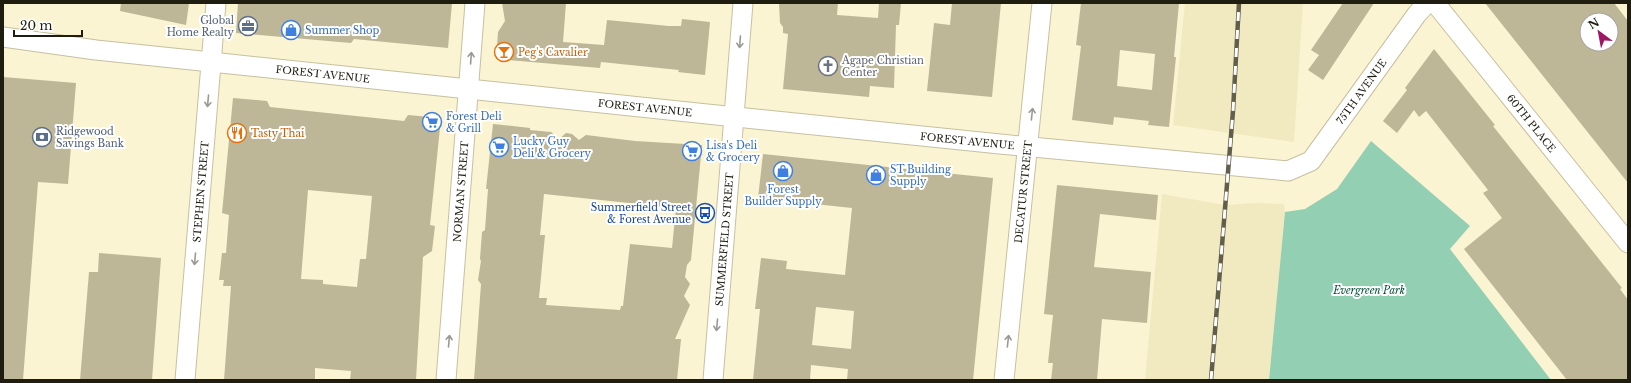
<svg xmlns="http://www.w3.org/2000/svg" width="1631" height="383" viewBox="0 0 1631 383" font-family="'Libre Baskerville',serif">
<style>
.built{fill:#f1e9c0}
.green{fill:#93cfb3}
.building{fill:#bdb797;fill-rule:evenodd}
.lines{fill:none;stroke-linecap:round;stroke-linejoin:round}
.street-casing{stroke:#c6c0a0;stroke-width:21}
.street{stroke:#fff;stroke-width:19}
.rail-casing{stroke:#625e4c;stroke-width:4.5}
.rail{stroke:#fff;stroke-width:3;stroke-dasharray:9;stroke-linecap:butt}
.oneway{stroke:#9a9993}
.labels{text-anchor:middle;stroke-width:4;stroke-linejoin:round;paint-order:stroke}
.service-label{font-size:10px;fill:#4e5e75;stroke:#fff;text-anchor:end}
.shop-label{font-size:10px;fill:#366cbe;stroke:#fff;text-anchor:start}
.food-label{font-size:10px;fill:#c56008;stroke:#fff;text-anchor:start}
.worship-label{font-size:10px;fill:#5b616d;stroke:#fff;text-anchor:start}
.street-label{font-size:10px;fill:#1f1c10;stroke:#fff}
.transit-label{font-size:10px;fill:#164399;stroke:#fff;text-anchor:end}
.park-label{font-size:10px;font-style:italic;fill:#004f36;stroke:#fff}
</style>
<rect width="100%" height="100%" fill="#faf4d2"/>
<g class="built">
<polygon points="1185,3 1303,3 1294,142 1173,125"/>
<polygon points="1162,194 1225,205 1256,203 1284,204 1285,212 1269,380 1145,380"/>
</g>
<polygon class="green" points="1371,141 1470,226 1450,249 1551,380 1269,380 1285,212 1305,209 1337,189"/>
<g class="building">
<polygon points="121,3 189,3 186,25 120,11"/>
<polygon points="238,3 452,3 448,48 354,39 351,43 236,33"/>
<polygon points="502,3 566,3 563,42 604,45 607,20 669,26 681,26 682,19 710,22 705,75 678,72 679,70 601,62 600,68 496,59 498,32 505,21"/>
<polygon points="779,3 838,3 837,15 878,18 879,3 901,3 899,25 896,25 894,88 870,86 869,97 783,89 788,34 783,33 783,27 780,23"/>
<polygon points="952,3 1001,3 992,97 927,91 934,23 950,25"/>
<path d="M1081,3H1179L1174,57H1176L1169,127L1148,125L1149,121L1114,117L1113,125L1072,120L1081,46L1076,45ZM1120,50L1155,54L1152,90L1117,86Z"/>
<polygon points="1343,3 1374,3 1323,80 1308,70 1319,55 1311,50"/>
<path d="M1485,3H1614L1628,21V183ZM1587,20H1611V44H1587Z"/>
<polygon points="1434,49 1495,125 1493,126 1622,288 1620,289 1628,300 1628,380 1567,380 1464,249 1502,218 1483,193 1488,190 1426,111 1419,117 1414,110 1397,133 1383,121 1407,90 1405,88"/>
<polygon points="3,77 76,83 68,184 38,182 23,380 3,380"/>
<path d="M233,98L267,101L270,107L404,121L408,115L441,118L430,225L435,226L432,251L423,257L416,380H350L351,371L315,368V380H224L231,286H223L224,280H219L222,253H226L229,215L222,213ZM308,190L372,196L366,259H360L357,287L323,284V280L301,279Z"/>
<path d="M493,124L530,128V130L551,132L559,139L566,133L572,134L579,140L586,135L635,141L702,145L691,260L687,265L685,277L690,284L684,296L690,305L675,339H681L677,380H474L481,284L478,280L481,261L480,259L482,232L485,230L488,189H486ZM544,194L676,208L672,248L630,244L623,306H621L620,310L546,305L547,298H539L545,235H540Z"/>
<path d="M763,154L993,178L973,380H847L848,369L811,365L810,380H753L760,309H755L761,258L787,261L786,269L845,275L852,208L758,198ZM816,307L854,311L851,349L812,345Z"/>
<polygon points="1057,185 1158,195 1156,220 1100,214 1094,267 1151,272 1147,323 1102,319 1097,380 1051,380 1053,363 1048,363 1053,315 1044,314"/>
<polygon points="99,253 161,258 152,380 80,380 89,272 98,272"/>
</g>
<g class="lines">
<g class="street-casing">
<g id="street">
<path id="s1" d="M1435,3L1628,243"/>
<path id="s2" d="M3,37L96,50L211,62L707,114L1000,144L1288,171L1311,161L1417,14L1427,3"/>
<path id="s3" d="M185,380L216,3"/>
<path id="s4" d="M446,380L475,3"/>
<path id="s5" d="M713,380L743,3"/>
<path id="s6" d="M1004,380L1042,3"/>
</g>
</g>
<use href="#street" class="street"/>
<g class="rail-casing">
<polyline id="rail" points="1211,380 1233,111 1239,3"/>
</g>
<use href="#rail" class="rail"/>
</g>
<defs><path id="oneway-shaft" d="M-6 0H5M1.5-3L5.5 0L1.5 3" fill="none" stroke-width="1.6" stroke-linecap="round" stroke-linejoin="round"/></defs>
<g class="oneway">
<use href="#oneway-shaft" transform="translate(740 42) rotate(94)"/>
<use href="#oneway-shaft" transform="translate(471 58) rotate(-86)"/>
<use href="#oneway-shaft" transform="translate(208 101) rotate(95)"/>
<use href="#oneway-shaft" transform="translate(1032 114) rotate(-84)"/>
<use href="#oneway-shaft" transform="translate(195 259) rotate(95)"/>
<use href="#oneway-shaft" transform="translate(717 325) rotate(95)"/>
<use href="#oneway-shaft" transform="translate(449 341) rotate(-85)"/>
<use href="#oneway-shaft" transform="translate(1008 341) rotate(-84)"/>
</g>
<defs>
<g id="office-ring" transform="scale(1)"><circle r="9.5" fill="#fff" stroke="#5c6f8a" stroke-width="1.5"/><path d="M-6-3h4V-5.5h4V-3h4V5H-6ZM-1-4.5V-3h2v-1.5ZM-6 0V1H6V0Z" fill="#5c6f8a"/></g>
<g id="shop-ring" transform="scale(1)"><circle r="9.5" fill="#fff" stroke="#3f7fe0" stroke-width="1.5"/><path d="M-5-2.5h2.3a2.7 3.5 0 0 1 5.4 0H5L5.5 6h-11ZM-1.5-2.5h3a1.5 2.3 0 0 0-3 0Z" fill="#3f7fe0"/></g>
<g id="bar-ring" transform="scale(1)"><circle r="9.5" fill="#fff" stroke="#e8710a" stroke-width="1.5"/><path d="M-6-5H6L.8 .8V4.5H3.5V6h-7V4.5H-.8V.8Z" fill="#e8710a"/></g>
<g id="church-ring" transform="scale(1)"><circle r="9.5" fill="#fff" stroke="#6b7280" stroke-width="1.5"/><path d="M-1.2-6h2.4v3.5h3.3v2.4h-3.3V6h-2.4V-.1h-3.3v-2.4h3.3Z" fill="#6b7280"/></g>
<g id="supermarket-ring" transform="scale(1)"><circle r="9.5" fill="#fff" stroke="#3f7fe0" stroke-width="1.5"/><path d="M-6-5.5h2.5l.6 2H6L4.5 2H-2.5L-4.4-4H-6ZM-1.5 3.2a1.3 1.3 0 1 0 .1 0ZM3 3.2a1.3 1.3 0 1 0 .1 0Z" fill="#3f7fe0"/></g>
<g id="restaurant-ring" transform="scale(1)"><circle r="9.5" fill="#fff" stroke="#e8710a" stroke-width="1.5"/><path d="M-5-6h1v4h1v-4h1v4h1v-4h1v5L-1.5 .5V6h-2V.5L-5-1ZM5-6V6H3V1.5H1.5Q1.5-4 5-6Z" fill="#e8710a"/></g>
<g id="bank-ring" transform="scale(1)"><circle r="9.5" fill="#fff" stroke="#5c6f8a" stroke-width="1.5"/><path d="M-6-4H6V4H-6ZM0-2.3a2.3 2.3 0 1 0 0 4.6a2.3 2.3 0 1 0 0-4.6Z" fill="#5c6f8a"/></g>
<g id="bus-ring" transform="scale(1)"><circle r="9.5" fill="#fff" stroke="#1a4fb4" stroke-width="1.5"/><path d="M-5-6H5V4H4V6H2V4H-2V6H-4V4H-5ZM-3.5-4V0h7V-4ZM-3.5 1.2v1.5H-2V1.2ZM2 1.2v1.5H3.5V1.2Z" fill="#1a4fb4"/></g>
</defs>
<g fill-rule="evenodd">
<use href="#office-ring" x="248" y="26"/>
<use href="#shop-ring" x="291" y="30"/>
<use href="#bar-ring" x="504" y="52"/>
<use href="#church-ring" x="828" y="66"/>
<use href="#supermarket-ring" x="432" y="122"/>
<use href="#restaurant-ring" x="237" y="133"/>
<use href="#bank-ring" x="42" y="137"/>
<use href="#supermarket-ring" x="499" y="147"/>
<use href="#supermarket-ring" x="692" y="151"/>
<use href="#shop-ring" x="783" y="171"/>
<use href="#shop-ring" x="876" y="175"/>
<use href="#bus-ring" x="705" y="213"/>
</g>
<g class="labels">
<g class="service-label">
<text x="234" y="24">Global<tspan x="234" dy="12">Home Realty</tspan></text>
<text x="56" y="135" text-anchor="start">Ridgewood<tspan x="56" dy="12">Savings Bank</tspan></text>
</g>
<g class="shop-label">
<text x="305" y="34">Summer Shop</text>
<text x="446" y="120">Forest Deli<tspan x="446" dy="12">&amp; Grill</tspan></text>
<text x="513" y="145">Lucky Guy<tspan x="513" dy="12">Deli &amp; Grocery</tspan></text>
<text x="706" y="149">Lisa's Deli<tspan x="706" dy="12">&amp; Grocery</tspan></text>
<text x="890" y="173">ST Building<tspan x="890" dy="12">Supply</tspan></text>
<text x="783" y="193" text-anchor="middle">Forest<tspan x="783" dy="12">Builder Supply</tspan></text>
</g>
<g class="food-label">
<text x="518" y="56">Peg's Cavalier</text>
<text x="251" y="137">Tasty Thai</text>
</g>
<g class="worship-label">
<text x="842" y="64">Agape Christian<tspan x="842" dy="12">Center</tspan></text>
</g>
<g class="street-label">
<text dy="4" stroke="none"><textPath href="#s2" startOffset="322">FOREST AVENUE</textPath></text>
<text dy="4" stroke="none"><textPath href="#s2" startOffset="1403">75TH AVENUE</textPath></text>
<text dy="4" stroke="none"><textPath href="#s2" startOffset="646">FOREST AVENUE</textPath></text>
<text dy="4" stroke="none"><textPath href="#s1" startOffset="154">60TH PLACE</textPath></text>
<text dy="4" stroke="none"><textPath href="#s2" startOffset="970">FOREST AVENUE</textPath></text>
<text dy="4" stroke="none"><textPath href="#s3" startOffset="189">STEPHEN STREET</textPath></text>
<text dy="4" stroke="none"><textPath href="#s4" startOffset="189">NORMAN STREET</textPath></text>
<text dy="4" stroke="none"><textPath href="#s6" startOffset="189">DECATUR STREET</textPath></text>
<text dy="4" stroke="none"><textPath href="#s5" startOffset="141">SUMMERFIELD STREET</textPath></text>
</g>
<g class="transit-label">
<text x="691" y="211">Summerfield Street<tspan x="691" dy="12">&amp; Forest Avenue</tspan></text>
</g>
<g class="park-label">
<text x="1369" y="294">Evergreen Park</text>
</g>
</g>
<rect width="1631" height="383" fill="none" stroke="#1f1c10" stroke-width="8"/>
<g transform="translate(1599 32) rotate(328)"><circle r="19" fill="#ffffff" stroke="#a5a49f"/>
<path d="M0-3L7 15L0 10L-7 15Z" fill="#9f1663"/>
<text y="-6" font-size="11" font-weight="bold" text-anchor="middle" fill="#1f1c10">N</text>
</g>
<path d="M14 30v6h68v-6" fill="none" stroke="#1f1c10" stroke-width="2"/>
<text x="20" y="30" font-size="12" fill="#1f1c10" stroke="#ffffff" stroke-width="3" paint-order="stroke">20 m</text>
</svg>
